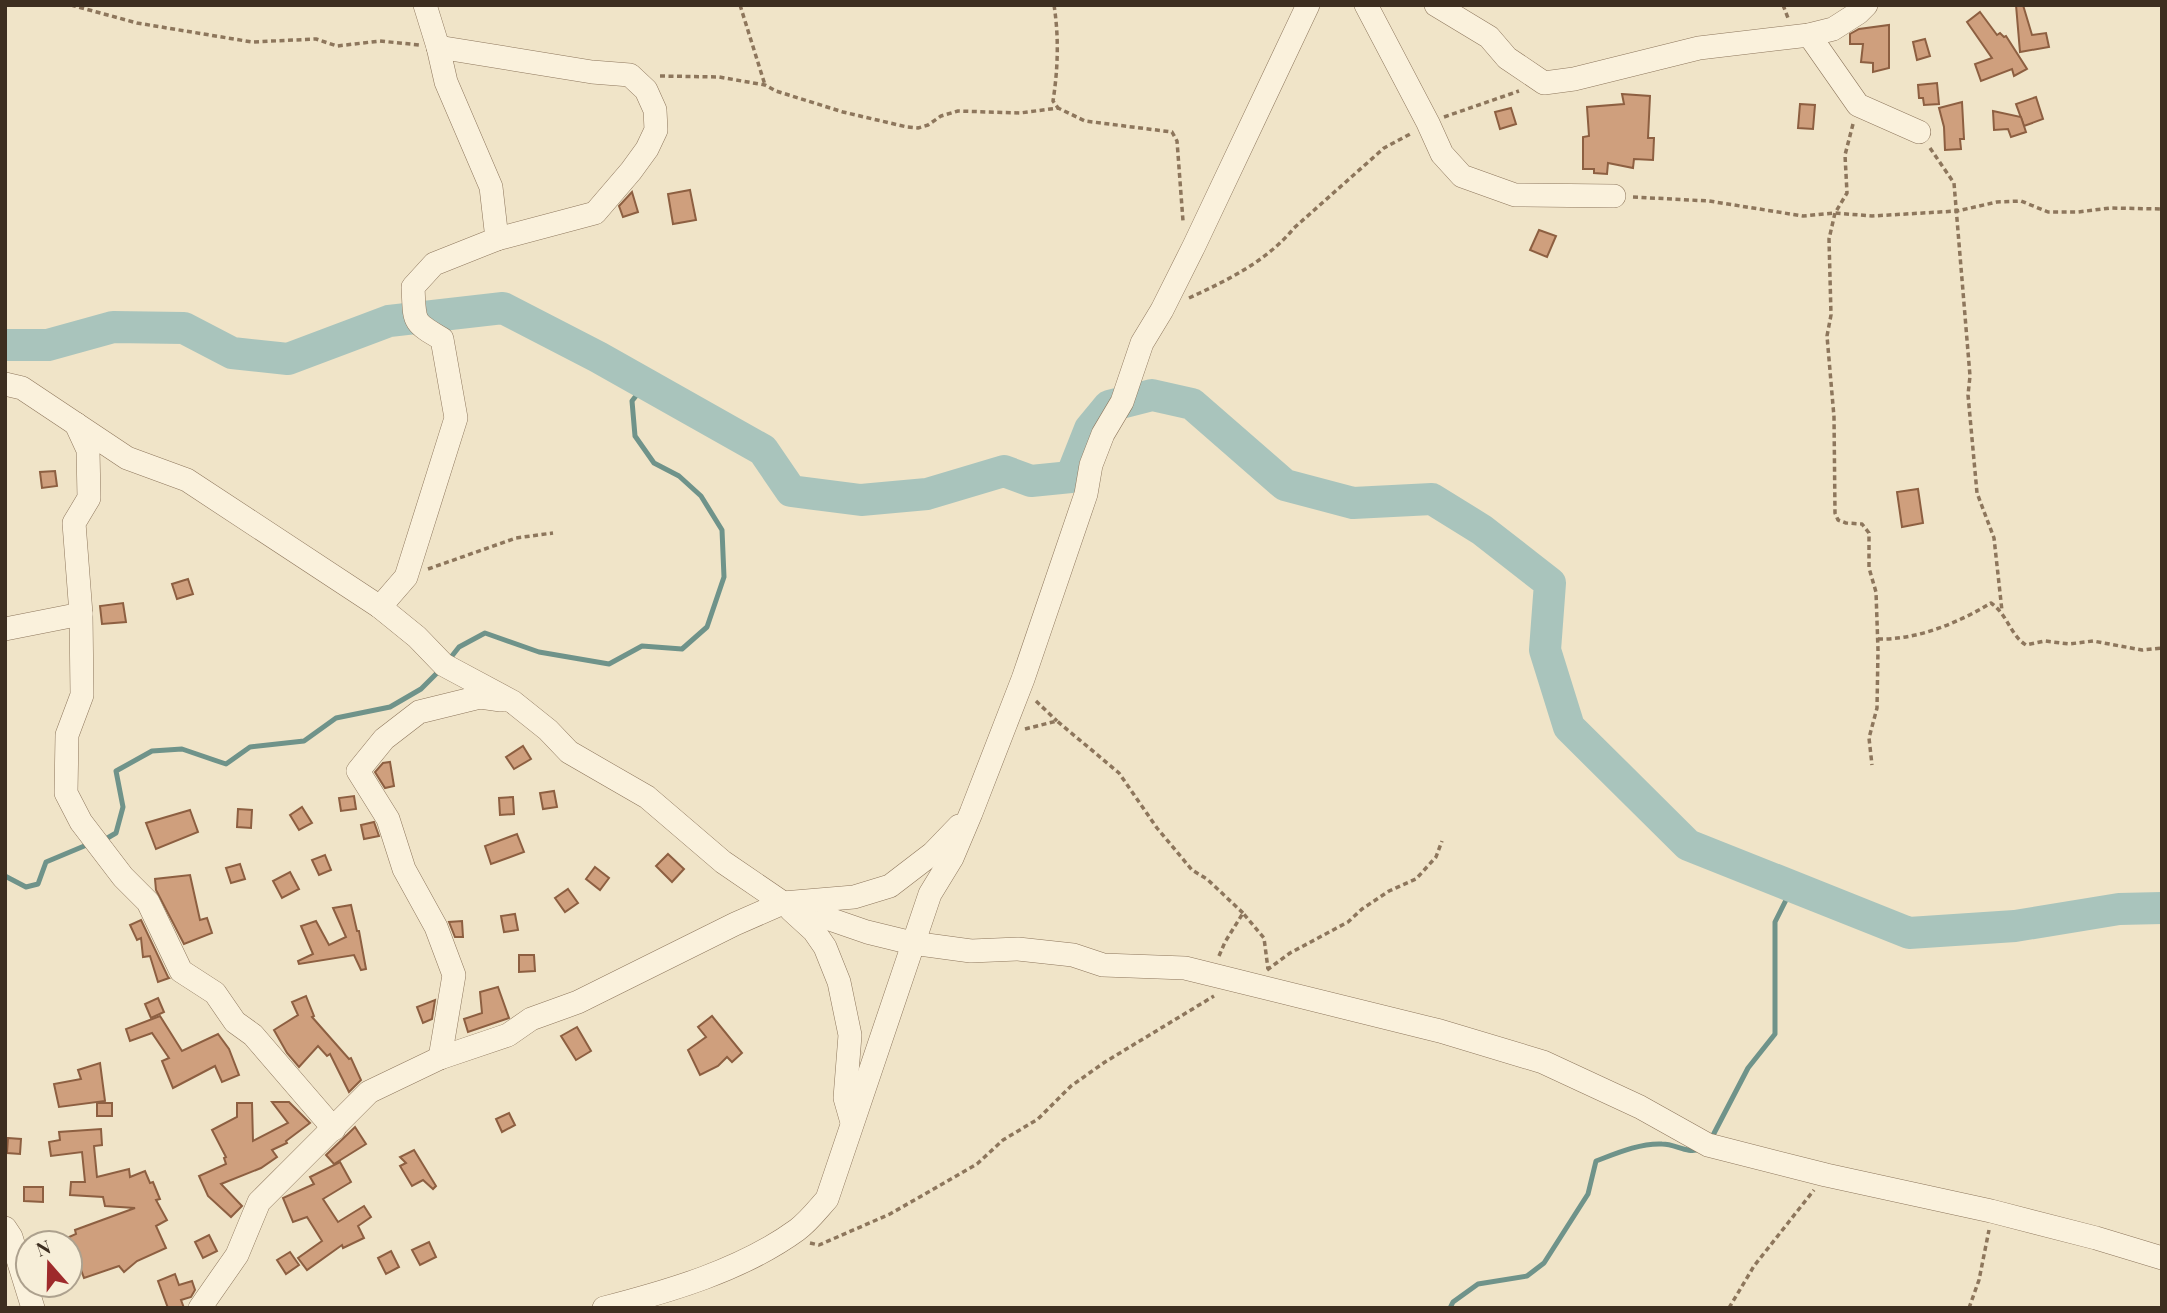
<svg xmlns="http://www.w3.org/2000/svg" width="2167" height="1313" viewBox="0 0 2167 1313" font-family="'Playfair Display',serif">
  <style>
    .lines { fill: none; stroke-linecap: round; stroke-linejoin: round }
    .stream { stroke: #6f938a; stroke-width: 5 }
    .river { stroke: #a9c4bc; stroke-width: 32 }
    .building { fill: #cf9f7d; stroke: #8d5f41; stroke-width: 2 }
    .minor-casing { stroke: #8d765c; stroke-width: 24 }
    .path { stroke: #8d765c; stroke-width: 3.5; stroke-dasharray: 5 3.5; stroke-linecap: butt }
    .minor { stroke: #faf1dc; stroke-width: 23 }
  </style>
  <rect width="100%" height="100%" fill="#f0e4c8"/>
  <g class="lines">
    <!-- stream -->
    <g class="stream">
      <path d="M 448,661 L 459,647 L 485,633 L 539,652 L 609,664 L 642,646 L 682,649 L 707,627 L 724,577 L 722,530 L 701,496 L 679,476 L 654,463 L 635,436 L 632,401 L 646,383"/>
      <path d="M 104,840 L 116,833 L 123,807 L 116,771 L 152,751 L 182,749 L 226,764 L 250,747 L 304,741 L 336,718 L 390,707 L 421,689 L 442,668"/>
      <path d="M 5,876 L 26,887 L 38,884 L 46,862 L 89,844"/>
      <path d="M 1710,1141 L 1748,1068 L 1775,1034 L 1775,922 L 1792,888"/>
      <path d="M 1450,1308 L 1453,1302 L 1478,1284 L 1527,1276 L 1544,1263 L 1588,1194 L 1596,1161 C 1617,1153 1640,1143 1662,1144 C 1676,1144 1687,1154 1700,1149"/>
    </g>
    <!-- river -->
    <path class="river" d="M 5,345 L 48,345 L 113,327 L 184,328 L 232,353 L 288,359 L 389,321 L 503,308 L 598,357 L 763,450 L 791,491 L 861,500 L 927,494 L 1004,471 L 1031,481 L 1071,477 L 1090,429 L 1109,406 L 1152,395 L 1192,404 L 1285,485 L 1353,503 L 1432,499 L 1482,530 L 1550,583 L 1545,650 L 1569,727 L 1688,845 L 1909,933 L 2015,926 L 2119,909 L 2162,908"/>
  </g>
  <!-- building -->
  <g class="building">
    <path d="M 2016,5 L 2023,5 L 2032,35 L 2046,33 L 2049,47 L 2020,52 Z"/>
    <path d="M 1980,12 L 1997,35 L 2000,33 L 2004,37 L 2006,36 L 2027,69 L 2014,76 L 2012,69 L 1981,81 L 1975,64 L 1992,58 L 1967,22 Z"/>
    <path d="M 1889,25 L 1889,68 L 1873,72 L 1873,63 L 1861,62 L 1863,44 L 1850,44 L 1850,34 L 1859,29 Z"/>
    <path d="M 1925,39 L 1930,56 L 1917,60 L 1913,42 Z"/>
    <path d="M 1937,83 L 1939,104 L 1924,105 L 1923,98 L 1919,98 L 1918,85 Z"/>
    <path d="M 1622,94 L 1650,96 L 1648,138 L 1654,138 L 1653,160 L 1634,159 L 1633,168 L 1608,163 L 1607,174 L 1594,173 L 1594,169 L 1583,169 L 1583,137 L 1589,136 L 1587,107 L 1624,104 Z"/>
    <path d="M 2036,97 L 2043,119 L 2024,126 L 2016,104 Z"/>
    <path d="M 1962,102 L 1964,139 L 1960,139 L 1961,149 L 1945,150 L 1944,127 L 1939,108 Z"/>
    <path d="M 1800,104 L 1815,105 L 1813,129 L 1798,128 Z"/>
    <path d="M 1511,108 L 1516,124 L 1500,129 L 1495,112 Z"/>
    <path d="M 1993,111 L 2021,117 L 2026,132 L 2011,137 L 2008,129 L 1994,130 Z"/>
    <path d="M 690,190 L 696,220 L 673,224 L 668,194 Z"/>
    <path d="M 632,192 L 638,212 L 623,217 L 619,206 Z"/>
    <path d="M 1539,230 L 1556,236 L 1547,257 L 1530,250 Z"/>
    <path d="M 55,471 L 57,486 L 42,488 L 40,472 Z"/>
    <path d="M 1918,489 L 1923,523 L 1902,527 L 1897,492 Z"/>
    <path d="M 188,579 L 193,594 L 177,599 L 172,584 Z"/>
    <path d="M 123,603 L 126,622 L 102,624 L 100,606 Z"/>
    <path d="M 523,746 L 531,759 L 514,769 L 506,757 Z"/>
    <path d="M 390,762 L 394,786 L 385,788 L 375,772 L 383,763 Z"/>
    <path d="M 554,791 L 557,807 L 543,809 L 540,793 Z"/>
    <path d="M 354,796 L 356,809 L 341,811 L 339,798 Z"/>
    <path d="M 513,797 L 514,814 L 500,815 L 499,798 Z"/>
    <path d="M 302,807 L 312,823 L 299,830 L 290,815 Z"/>
    <path d="M 238,809 L 252,810 L 251,828 L 237,827 Z"/>
    <path d="M 190,810 L 198,832 L 156,849 L 146,823 Z"/>
    <path d="M 374,822 L 379,836 L 364,839 L 361,825 Z"/>
    <path d="M 517,834 L 524,852 L 491,864 L 485,846 Z"/>
    <path d="M 668,854 L 684,869 L 672,882 L 656,866 Z"/>
    <path d="M 325,855 L 331,870 L 319,875 L 312,860 Z"/>
    <path d="M 240,864 L 245,879 L 231,883 L 226,868 Z"/>
    <path d="M 595,867 L 609,878 L 600,890 L 586,879 Z"/>
    <path d="M 290,872 L 299,889 L 282,898 L 273,881 Z"/>
    <path d="M 190,875 L 200,920 L 207,918 L 212,933 L 184,944 L 156,890 L 155,879 Z"/>
    <path d="M 568,889 L 578,903 L 565,912 L 555,898 Z"/>
    <path d="M 351,905 L 357,931 L 359,931 L 366,969 L 361,970 L 354,955 L 299,964 L 298,961 L 313,954 L 301,926 L 316,921 L 329,945 L 346,937 L 333,908 Z"/>
    <path d="M 515,914 L 518,930 L 504,932 L 501,916 Z"/>
    <path d="M 141,920 L 168,977 L 169,978 L 158,982 L 150,956 L 143,957 L 141,938 L 137,940 L 130,925 Z"/>
    <path d="M 462,921 L 463,937 L 455,937 L 449,922 Z"/>
    <path d="M 519,955 L 534,955 L 535,971 L 519,972 Z"/>
    <path d="M 498,987 L 509,1018 L 468,1032 L 464,1019 L 482,1013 L 480,992 Z"/>
    <path d="M 306,996 L 314,1016 L 312,1017 L 349,1059 L 351,1058 L 361,1080 L 349,1092 L 330,1054 L 327,1056 L 318,1046 L 299,1067 L 287,1053 L 274,1030 L 298,1015 L 292,1002 Z"/>
    <path d="M 158,998 L 164,1012 L 151,1018 L 145,1004 Z"/>
    <path d="M 435,1000 L 432,1019 L 423,1023 L 417,1007 Z"/>
    <path d="M 160,1016 L 182,1051 L 218,1034 L 229,1049 L 239,1075 L 222,1082 L 215,1066 L 173,1088 L 162,1061 L 169,1058 L 152,1033 L 130,1041 L 126,1029 Z"/>
    <path d="M 712,1016 L 742,1053 L 732,1062 L 727,1057 L 718,1066 L 700,1075 L 688,1050 L 706,1037 L 698,1027 Z"/>
    <path d="M 577,1027 L 591,1051 L 576,1060 L 561,1036 Z"/>
    <path d="M 100,1063 L 105,1101 L 59,1107 L 54,1084 L 81,1079 L 78,1070 Z"/>
    <path d="M 272,1102 L 289,1102 L 310,1123 L 286,1141 L 287,1143 L 272,1150 L 277,1157 L 261,1168 L 221,1184 L 242,1206 L 231,1217 L 208,1196 L 199,1176 L 226,1164 L 224,1158 L 226,1157 L 212,1130 L 237,1117 L 237,1103 L 252,1103 L 253,1141 L 288,1123 Z"/>
    <rect x="97" y="1103" width="15" height="13"/>
    <path d="M 509,1113 L 515,1125 L 502,1132 L 496,1119 Z"/>
    <path d="M 355,1127 L 366,1144 L 334,1164 L 326,1155 Z"/>
    <path d="M 101,1129 L 102,1145 L 94,1146 L 97,1177 L 129,1169 L 130,1177 L 145,1171 L 150,1183 L 153,1182 L 160,1199 L 156,1200 L 167,1220 L 156,1226 L 166,1248 L 137,1261 L 124,1272 L 119,1266 L 84,1278 L 69,1237 L 76,1234 L 75,1230 L 135,1208 L 105,1206 L 103,1197 L 70,1195 L 71,1182 L 85,1182 L 82,1152 L 51,1156 L 49,1142 L 60,1140 L 59,1132 Z"/>
    <path d="M 8,1138 L 21,1139 L 20,1154 L 7,1153 Z"/>
    <path d="M 414,1150 L 436,1186 L 433,1189 L 423,1180 L 412,1186 L 400,1166 L 406,1163 L 400,1157 Z"/>
    <path d="M 340,1162 L 351,1182 L 323,1199 L 338,1222 L 364,1206 L 371,1217 L 358,1226 L 364,1238 L 343,1248 L 342,1245 L 307,1270 L 298,1258 L 322,1241 L 307,1217 L 293,1222 L 283,1198 L 314,1184 L 310,1177 Z"/>
    <path d="M 24,1187 L 43,1187 L 43,1202 L 24,1201 Z"/>
    <path d="M 209,1235 L 217,1251 L 203,1258 L 195,1242 Z"/>
    <path d="M 429,1242 L 436,1257 L 420,1265 L 412,1250 Z"/>
    <path d="M 391,1251 L 399,1267 L 386,1274 L 378,1258 Z"/>
    <path d="M 290,1252 L 299,1265 L 286,1274 L 277,1260 Z"/>
    <path d="M 175,1274 L 179,1285 L 192,1281 L 195,1290 L 191,1297 L 181,1300 L 184,1308 L 168,1308 L 158,1281 Z"/>
  </g>
  <g class="lines">
    <defs>
      <g id="minor">
        <path d="M 1366,5 L 1428,123 L 1442,154 L 1462,176 L 1515,195 L 1614,196"/>
        <path d="M 1436,5 L 1489,37 L 1507,58 L 1544,83 L 1574,79 L 1699,48 L 1809,35 L 1833,29 L 1858,13 L 1866,5"/>
        <path d="M 1809,35 L 1858,105 L 1919,132"/>
        <path d="M 438,47 L 592,72 L 630,75 L 646,90 L 655,110 L 656,130 L 647,149 L 631,171 L 595,213 L 497,239"/>
        <path d="M 5,384 L 22,388 L 127,458 L 187,480 L 380,607 L 417,637 L 444,665 L 513,702 L 548,730 L 569,752 L 647,797 L 723,862 L 783,903 L 867,932 L 912,943 L 971,951 L 1018,949 L 1073,955 L 1103,965 L 1185,968 L 1440,1031 L 1543,1062 L 1640,1107 L 1708,1145 L 1826,1175 L 1991,1211 L 2096,1238 L 2162,1258"/>
        <path d="M 380,607 L 406,577 L 456,418 L 442,339 C 411,321 415,322 413,287 L 434,264 L 497,239 L 491,187 L 446,82 L 438,47 L 425,5"/>
        <path d="M 81,614 L 82,695 L 67,735 L 66,793 L 81,822 L 123,877 L 148,902 L 181,971 L 215,993 L 235,1022 L 253,1035 L 334,1129"/>
        <path d="M 5,629 L 81,614 L 74,523 L 89,498 L 88,450 L 76,424"/>
        <path d="M 791,910 L 814,931 L 825,947 L 839,982 L 850,1035 L 845,1098 L 851,1119"/>
        <path d="M 440,1058 L 454,975 L 436,927 L 404,869 L 388,819 L 358,771 L 384,739 L 419,712 L 480,697 L 501,700"/>
        <path d="M 5,1228 L 11,1237 L 33,1308"/>
        <path d="M 200,1308 L 237,1255 L 259,1202 L 369,1092 L 440,1058 L 508,1035 L 531,1019 L 578,1002 L 735,924 L 783,903 L 854,897 L 890,886 L 933,853 L 959,826"/>
        <path d="M 604,1308 C 670,1291 742,1270 797,1230 C 809,1221 818,1209 827,1199 L 930,894 L 952,858 L 971,813 L 1023,679 L 1086,494 L 1091,465 L 1103,434 L 1122,402 L 1142,343 L 1162,310 L 1194,246 L 1308,5"/>
      </g>
    </defs>
    <!-- minor casing -->
    <use href="#minor" class="minor-casing"/>
    <!-- path -->
    <g class="path">
      <path d="M 71,5 L 137,23 L 252,42 L 316,39 L 337,46 L 380,41 L 419,45"/>
      <path d="M 740,5 L 765,85"/>
      <path d="M 1054,5 C 1059,37 1058,69 1053,101 L 1058,108"/>
      <path d="M 1783,5 L 1788,18"/>
      <path d="M 660,76 L 719,77 L 765,85 L 776,91 L 843,112 L 907,127 L 918,128 L 928,125 L 941,116 L 958,111 L 1020,113 L 1058,108 L 1085,121 L 1172,132 L 1177,141 L 1183,221"/>
      <path d="M 1444,117 L 1519,91"/>
      <path d="M 1853,124 L 1845,155 L 1847,193 L 1835,213 L 1829,239 L 1831,315 L 1827,336 L 1834,417 L 1835,513 L 1838,520 L 1846,523 L 1862,524 L 1869,533 L 1869,568 L 1876,592 L 1878,650 L 1877,708 L 1869,738 L 1872,765"/>
      <path d="M 1930,148 L 1954,183 L 1970,376 L 1968,395 L 1977,493 L 1994,538 L 2002,611"/>
      <path d="M 1633,197 L 1709,201 L 1803,216 L 1835,213 L 1872,216 L 1957,211 L 1997,202 L 2021,201 L 2048,212 L 2078,212 L 2110,208 L 2162,209"/>
      <path d="M 1189,298 C 1228,280 1267,261 1294,228 L 1384,148 L 1412,133"/>
      <path d="M 428,569 L 516,538 L 553,533"/>
      <path d="M 1878,639 C 1917,640 1958,623 1991,603 C 2008,615 2010,635 2026,645 L 2045,641 L 2069,644 L 2093,641 L 2142,650 L 2162,648"/>
      <path d="M 1036,701 L 1057,721"/>
      <path d="M 1025,729 L 1057,721 L 1119,773 L 1157,828 L 1192,870 L 1207,879 L 1243,913"/>
      <path d="M 1219,956 L 1225,942 L 1243,913 L 1264,938 L 1268,969"/>
      <path d="M 1267,970 L 1290,953 L 1348,922 L 1362,909 L 1389,891 L 1416,879 L 1436,857 L 1442,841"/>
      <path d="M 810,1243 L 819,1245 L 890,1214 L 977,1164 L 1003,1140 L 1038,1119 L 1071,1086 L 1105,1062 L 1214,996"/>
      <path d="M 1729,1308 L 1754,1266 L 1814,1190"/>
      <path d="M 1969,1308 L 1979,1280 L 1989,1230"/>
    </g>
    <!-- minor -->
    <use href="#minor" class="minor"/>
  </g>
  <!-- border -->
  <rect width="2167" height="1313" fill="none" stroke="#3d2e20" stroke-width="14"/>
  <!-- north arrow -->
  <g transform="translate(49 1264) rotate(340)"><circle r="33" fill="#f7eed8" stroke="#ada18e" stroke-width="2"/>
  <path d="M0-5L12 26L0 18L-12 26Z" fill="#9e2a2b"/>
  <text y="-10" font-size="19" font-weight="bold" text-anchor="middle" fill="#3d2e20">N</text>
  </g>
</svg>
